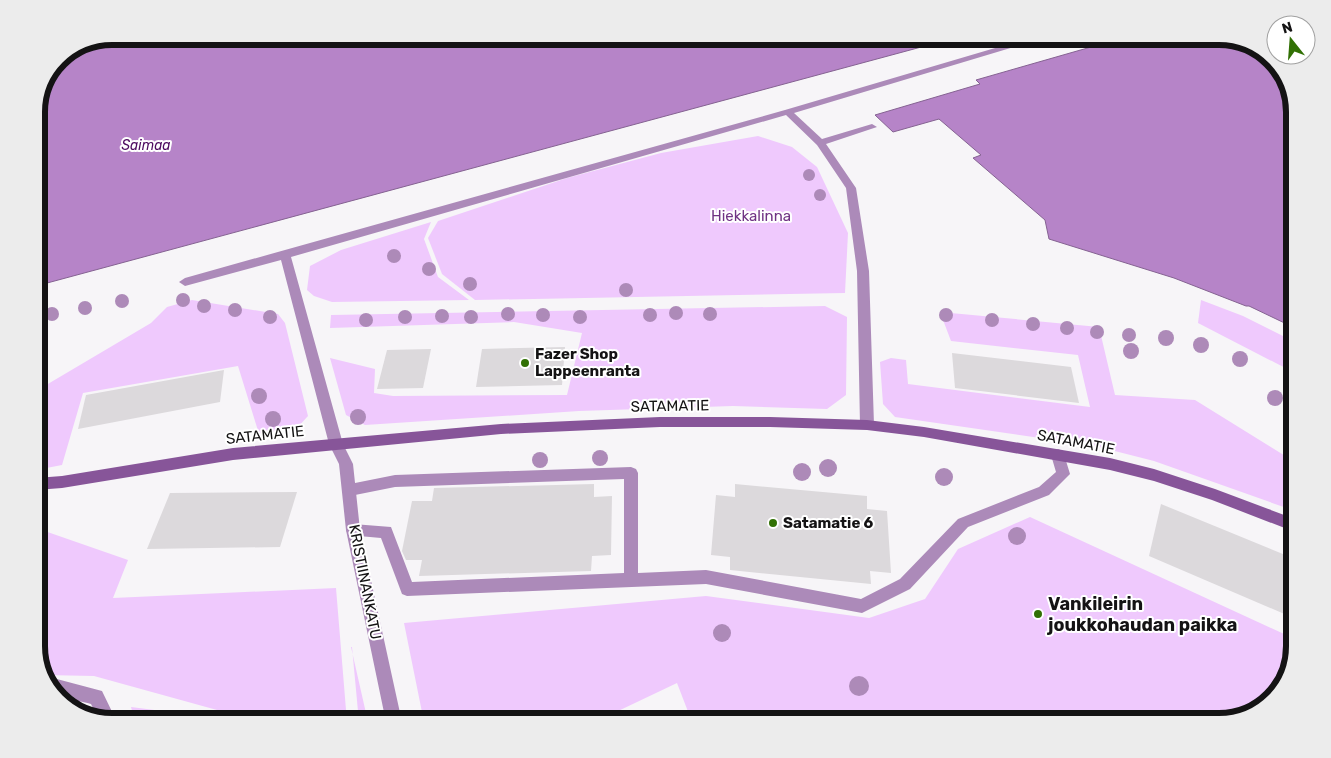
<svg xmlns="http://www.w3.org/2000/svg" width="1331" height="758" viewBox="0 0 1331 758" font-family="Rubik,sans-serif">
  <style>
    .green { fill: #efc9fd }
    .water { fill: #b684c8; stroke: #856292 }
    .building { fill: #dcd9dc }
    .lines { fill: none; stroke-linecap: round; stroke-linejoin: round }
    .lane { fill: #ac8ab9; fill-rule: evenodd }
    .street { fill: #ac8ab9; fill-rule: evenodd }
    .secondary { fill: #875599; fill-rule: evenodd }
    .tree { fill: #ad8ab8 }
    .poi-dot { fill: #317004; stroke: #fff; stroke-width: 2 }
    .labels { text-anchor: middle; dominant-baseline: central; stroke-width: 4; stroke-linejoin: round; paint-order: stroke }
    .far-water-label { font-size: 14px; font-style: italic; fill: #4d0b60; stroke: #fff }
    .park-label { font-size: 15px; fill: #703384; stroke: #fff }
    .poi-label { font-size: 15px; font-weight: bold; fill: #141314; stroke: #fff; text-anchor: start }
    .street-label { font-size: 15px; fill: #141314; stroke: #fff }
    .near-poi-label { font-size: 18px; font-weight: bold; fill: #141314; stroke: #fff; text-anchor: start }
    .rim { fill: none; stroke: #141314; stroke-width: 6 }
  </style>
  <rect width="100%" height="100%" fill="#f7f5f8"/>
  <!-- green -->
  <g class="green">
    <path d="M 758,136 L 792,147 L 817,167 L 848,233 L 845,293 L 475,300 L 442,274 L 428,238 L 438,221 L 567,178 L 661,153 Z"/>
    <path d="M 431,222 L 424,239 L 438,277 L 469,300 L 332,302 L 314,296 L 307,290 L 310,266 L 341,250 Z"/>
    <path d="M 192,300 L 278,314 L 285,323 L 308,416 L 296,429 L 259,434 L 238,366 L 83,393 L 62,465 L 36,470 L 36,391 L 151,323 L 167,307 Z"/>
    <path d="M 1201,300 L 1243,316 L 1295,342 L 1295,373 L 1198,323 Z"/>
    <path d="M 825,306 L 847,317 L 846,395 L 827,409 L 733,406 L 579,411 L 365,425 L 346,415 L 330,358 L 375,369 L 374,393 L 393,396 L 567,395 L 582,333 L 514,322 L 330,328 L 331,315 Z"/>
    <path d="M 940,312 L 1099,327 L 1115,395 L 1195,400 L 1295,462 L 1295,511 L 1154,461 L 1095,446 L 895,417 L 883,404 L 880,362 L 891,358 L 906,360 L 908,384 L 1090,407 L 1078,355 L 951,341 Z"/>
    <path d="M 1030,517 L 1295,639 L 1285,684 L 1257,711 L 1219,722 L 692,722 L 677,683 L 595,722 L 424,722 L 404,623 L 706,596 L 869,618 L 925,599 L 958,549 Z"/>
    <path d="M 36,528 L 128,560 L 113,598 L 336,588 L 347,722 L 297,722 L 217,710 L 94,676 L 44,675 L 36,651 Z"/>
    <path d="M 352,647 L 351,647 L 368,722 L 359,722 Z"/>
    <path d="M 131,707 L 170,712 L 180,722 L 135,722 Z"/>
  </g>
  <!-- water -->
  <g class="water">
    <path d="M 112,36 L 962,36 L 36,286 L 36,107 L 59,58 Z"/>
    <path d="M 1109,36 L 1219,36 L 1257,46 L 1282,70 L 1295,107 L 1295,328 L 1249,306 L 1246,306 L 1174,278 L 1049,239 L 1045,220 L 973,158 L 981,155 L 939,119 L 893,132 L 875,115 L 980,84 L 976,80 L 1098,45 L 1108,39 Z"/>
  </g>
  <!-- building -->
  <g class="building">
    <path d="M 565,347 L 562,385 L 476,387 L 482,349 Z"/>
    <path d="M 431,349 L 423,388 L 377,389 L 387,350 Z"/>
    <path d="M 952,353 L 1071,367 L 1079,403 L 955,388 Z"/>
    <path d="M 224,370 L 220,402 L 78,429 L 86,395 Z"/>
    <path d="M 594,484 L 594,497 L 612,496 L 611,555 L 592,556 L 591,571 L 419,576 L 422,560 L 406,560 L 402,551 L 412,501 L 432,501 L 434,488 Z"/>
    <path d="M 735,484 L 867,496 L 867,509 L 887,511 L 891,573 L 870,571 L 871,584 L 730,570 L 730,557 L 711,555 L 716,495 L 735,497 Z"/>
    <path d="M 297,492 L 280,547 L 147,549 L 170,493 Z"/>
    <path d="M 1161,504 L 1295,559 L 1289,616 L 1149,556 Z"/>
  </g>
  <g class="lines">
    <!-- lane -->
    <g class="lane">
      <path d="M 1036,36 L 1050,36 L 794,113 L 822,139 L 872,124 L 877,127 L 826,144 L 856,188 L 869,271 L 874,425 L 872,429 L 862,429 L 860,425 L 857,271 L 846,188 L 817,145 L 786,115 L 291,257 L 343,444 L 341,448 L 336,449 L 331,448 L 329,444 L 281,260 L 185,286 L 179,282 L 185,278 L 785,110 Z"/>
      <path d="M 1058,449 L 1063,451 L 1070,474 L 1049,495 L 968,527 L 910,589 L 862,613 L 706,584 L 407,596 L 402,594 L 381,538 L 348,535 L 346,530 L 348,525 L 353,524 L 391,527 L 412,582 L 624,573 L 624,479 L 395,487 L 350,496 L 345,494 L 343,490 L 345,486 L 350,484 L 395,475 L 631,467 L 636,469 L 638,473 L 638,573 L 706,570 L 861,599 L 900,579 L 958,519 L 1039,487 L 1056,472 L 1051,455 L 1053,451 Z"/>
      <path d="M 53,678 L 102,691 L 117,722 L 98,718 L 91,704 C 73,699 53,699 46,680 Z"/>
    </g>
    <!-- street -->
    <path class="street" d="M 336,439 L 341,440 L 353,464 L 360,530 L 402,722 L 386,722 L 346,530 L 339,464 L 329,444 L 331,440 Z"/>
    <!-- secondary -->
    <path class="secondary" d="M 660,417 L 770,417 L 867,420 L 924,427 L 1110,458 L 1154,469 L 1215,489 L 1295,519 L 1295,532 L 1212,500 L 1154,481 L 1110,470 L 924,437 L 867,430 L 770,427 L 660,427 L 501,434 L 233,460 L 62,488 L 36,490 L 36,478 L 62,476 L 233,448 L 501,424 Z"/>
  </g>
  <!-- trees -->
  <g class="tree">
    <circle cx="809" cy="175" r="6"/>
    <circle cx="820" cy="195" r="6"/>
    <circle cx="394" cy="256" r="7"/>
    <circle cx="429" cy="269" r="7"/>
    <circle cx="470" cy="284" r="7"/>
    <circle cx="626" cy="290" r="7"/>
    <circle cx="183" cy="300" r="7"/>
    <circle cx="122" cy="301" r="7"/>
    <circle cx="204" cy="306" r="7"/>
    <circle cx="85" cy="308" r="7"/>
    <circle cx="235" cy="310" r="7"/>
    <circle cx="676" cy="313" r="7"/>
    <circle cx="52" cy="314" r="7"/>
    <circle cx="508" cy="314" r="7"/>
    <circle cx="710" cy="314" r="7"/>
    <circle cx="543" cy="315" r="7"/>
    <circle cx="650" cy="315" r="7"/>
    <circle cx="946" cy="315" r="7"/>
    <circle cx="442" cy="316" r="7"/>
    <circle cx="270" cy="317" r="7"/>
    <circle cx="405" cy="317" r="7"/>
    <circle cx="471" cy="317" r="7"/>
    <circle cx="580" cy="317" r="7"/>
    <circle cx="366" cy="320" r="7"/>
    <circle cx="992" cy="320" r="7"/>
    <circle cx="1033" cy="324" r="7"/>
    <circle cx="1067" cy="328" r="7"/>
    <circle cx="1097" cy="332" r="7"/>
    <circle cx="1129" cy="335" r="7"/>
    <circle cx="1166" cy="338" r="8"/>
    <circle cx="1201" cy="345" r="8"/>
    <circle cx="1131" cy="351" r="8"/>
    <circle cx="1240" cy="359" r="8"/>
    <circle cx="259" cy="396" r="8"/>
    <circle cx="1275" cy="398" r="8"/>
    <circle cx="358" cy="417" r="8"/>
    <circle cx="273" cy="419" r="8"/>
    <circle cx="600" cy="458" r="8"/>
    <circle cx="540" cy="460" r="8"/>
    <circle cx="828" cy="468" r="9"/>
    <circle cx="802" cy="472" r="9"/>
    <circle cx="944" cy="477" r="9"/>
    <circle cx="1017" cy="536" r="9"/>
    <circle cx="722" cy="633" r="9"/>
    <circle cx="859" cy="686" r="10"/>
  </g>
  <!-- markers -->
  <g class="poi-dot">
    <circle cx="525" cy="363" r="5"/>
    <circle cx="773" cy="523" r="5"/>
    <circle cx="1038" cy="614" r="5"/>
  </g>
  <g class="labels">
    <!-- far-water labels -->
    <g class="far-water-label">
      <text x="146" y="145">Saimaa</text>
    </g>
    <!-- park labels -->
    <g class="park-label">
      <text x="751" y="216">Hiekkalinna</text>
    </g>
    <!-- poi labels -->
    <g class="poi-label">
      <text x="535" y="354">Fazer Shop<tspan x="535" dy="17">Lappeenranta</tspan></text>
      <text x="783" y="523">Satamatie 6</text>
    </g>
    <!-- street labels -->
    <g class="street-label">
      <text transform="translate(670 406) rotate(-1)">SATAMATIE</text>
      <text transform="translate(265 435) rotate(-6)">SATAMATIE</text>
      <text transform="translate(1076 442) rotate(11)">SATAMATIE</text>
      <text transform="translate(365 582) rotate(79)">KRISTIINANKATU</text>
    </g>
    <!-- near-poi labels -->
    <g class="near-poi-label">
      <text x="1048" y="604">Vankileirin<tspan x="1048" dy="21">joukkohaudan paikka</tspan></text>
    </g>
  </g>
  <!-- crop -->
  <path d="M0 0H1331V758H0ZM112 45H1219A67 67 0 0 1 1286 112V646A67 67 0 0 1 1219 713H112A67 67 0 0 1 45 646V112A67 67 0 0 1 112 45Z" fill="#ececec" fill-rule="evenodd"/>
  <path class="rim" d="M112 45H1219A67 67 0 0 1 1286 112V646A67 67 0 0 1 1219 713H112A67 67 0 0 1 45 646V112A67 67 0 0 1 112 45Z"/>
  <!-- north arrow -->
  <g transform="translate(1291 40) rotate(343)"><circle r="24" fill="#ffffff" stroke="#a1a1a1"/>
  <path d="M0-4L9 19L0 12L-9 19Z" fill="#317004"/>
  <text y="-8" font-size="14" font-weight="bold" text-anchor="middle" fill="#141314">N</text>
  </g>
</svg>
